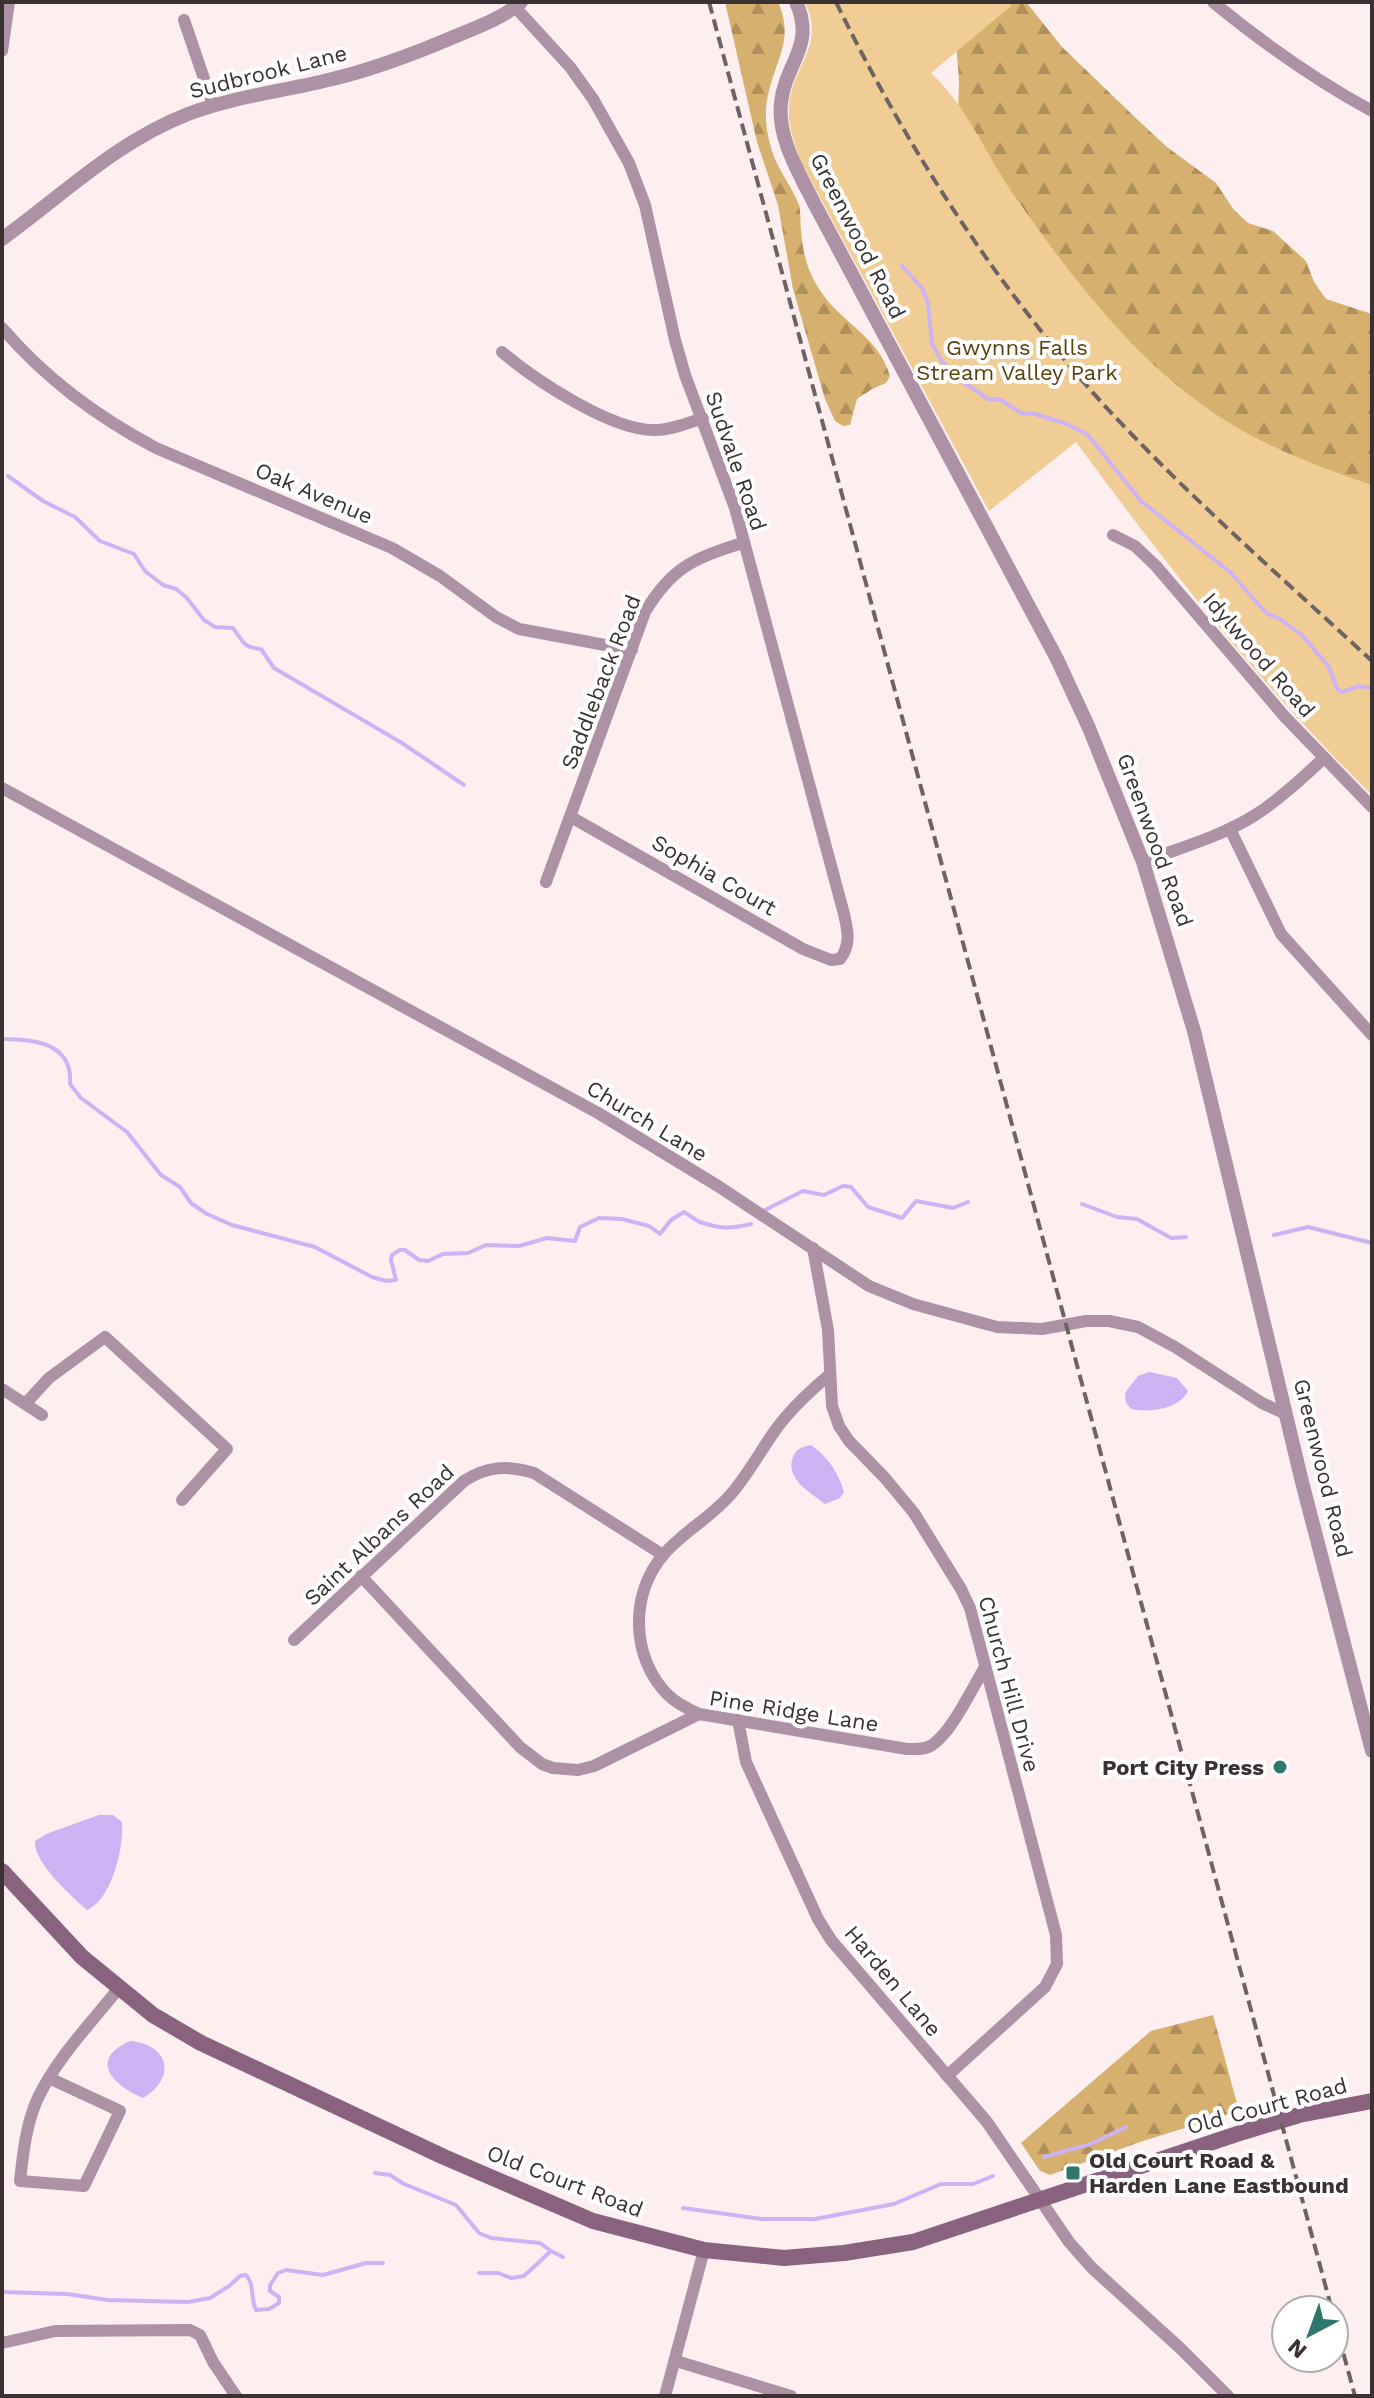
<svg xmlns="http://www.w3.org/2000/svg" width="1374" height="2398" viewBox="0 0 1374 2398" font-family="'Work Sans',sans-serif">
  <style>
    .forest { fill: url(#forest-firs) }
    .park { fill: #efcd94 }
    .water { fill: #cdb3f4 }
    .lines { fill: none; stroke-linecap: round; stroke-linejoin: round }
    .stream { stroke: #cdb3f4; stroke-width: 4 }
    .minor { stroke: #ad91a4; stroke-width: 12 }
    .tertiary { stroke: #ad91a4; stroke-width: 14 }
    .secondary { stroke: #89627f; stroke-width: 16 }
    .rail { stroke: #6d6364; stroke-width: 4; stroke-dasharray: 12 6; stroke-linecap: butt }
    .poi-dot { fill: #2f766d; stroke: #fff; stroke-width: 3 }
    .labels { text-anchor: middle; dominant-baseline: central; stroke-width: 8; stroke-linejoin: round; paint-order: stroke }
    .street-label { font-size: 22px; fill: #3a3132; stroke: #fff }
    .park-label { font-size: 22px; fill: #593f09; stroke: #fff }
    .poi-label { font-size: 22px; font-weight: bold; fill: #3a3132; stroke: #fff; text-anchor: end }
  </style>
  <defs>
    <pattern id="forest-firs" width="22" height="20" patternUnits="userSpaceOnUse" patternTransform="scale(2)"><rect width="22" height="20" fill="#d6b06e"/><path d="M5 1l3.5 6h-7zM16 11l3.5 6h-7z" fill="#af905b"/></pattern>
  </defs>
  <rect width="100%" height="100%" fill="#fdeef0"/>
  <!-- forest -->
  <g class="forest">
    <path d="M 725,2 L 778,2 C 795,41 775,59 768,96 C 764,111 766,129 770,144 C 775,167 791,184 799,205 C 801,212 800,222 801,230 C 803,254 807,271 821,292 C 842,323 879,337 890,376 L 886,383 L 872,389 L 857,399 L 850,425 L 843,426 L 835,421 L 825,399 L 793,289 L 778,205 L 757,142 Z"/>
    <path d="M 932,2 L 1026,2 L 1062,47 L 1140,122 L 1167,147 L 1216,183 L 1234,210 L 1248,223 L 1273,231 L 1306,261 L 1314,282 L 1326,299 L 1372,314 L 1372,605 L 1130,391 L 958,116 L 959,80 L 956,43 Z"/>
    <path d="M 1213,2015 L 1239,2111 L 1140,2142 L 1050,2175 L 1040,2171 L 1021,2143 L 1151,2031 Z"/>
  </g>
  <!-- park -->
  <path class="park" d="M 805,2 L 1008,2 L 1011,6 L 931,73 C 969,108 986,156 1016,198 C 1078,286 1147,377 1243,431 C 1284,454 1328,470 1372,485 L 1372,795 C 1262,687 1167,566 1076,442 L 989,511 L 801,162 C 795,144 787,125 789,106 C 792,66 826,47 805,2 Z"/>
  <!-- water -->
  <g class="water">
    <path d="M 1149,1372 L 1177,1378 L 1188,1391 C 1179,1409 1150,1413 1131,1409 L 1126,1403 L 1125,1393 L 1138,1376 Z"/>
    <path d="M 811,1445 C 827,1456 839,1473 844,1492 L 840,1498 L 825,1504 C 811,1493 787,1480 792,1460 C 795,1449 801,1447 811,1445 Z"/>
    <path d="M 99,1815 L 113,1815 L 122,1822 C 124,1847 112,1899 87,1910 C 71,1896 33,1862 35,1841 L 46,1834 Z"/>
    <path d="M 130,2041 C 169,2044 177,2078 143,2098 C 114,2086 87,2060 130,2041 Z"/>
  </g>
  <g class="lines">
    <!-- stream -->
    <g class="stream">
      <path d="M 902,266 L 922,288 L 928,303 L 932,344 L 941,360 L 956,377 L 988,399 L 1001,400 L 1021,413 L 1035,414 L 1067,424 L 1088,435 L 1141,501 L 1231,573 L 1266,613 L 1280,619 L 1303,636 L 1329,667 L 1337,689 L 1342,692 L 1359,686 L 1372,688"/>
      <path d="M 8,476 L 43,501 L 75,517 L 100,541 L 134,554 L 145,571 L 163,585 L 176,589 L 186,597 L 204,620 L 215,627 L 233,628 C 243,641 243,648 261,649 L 274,668 L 402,743 L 464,785"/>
      <path d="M 2,1039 C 34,1039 73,1043 70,1084 L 81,1098 L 127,1132 L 161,1175 L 180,1187 L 191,1203 L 207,1214 L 232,1225 L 315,1247 L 372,1277 L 386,1281 L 396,1280 L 391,1260 L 392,1255 L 400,1250 L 405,1250 L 419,1260 L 428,1261 L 443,1254 L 468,1253 L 486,1245 L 519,1246 L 547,1238 L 575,1241 L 580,1227 L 599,1218 L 622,1219 L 649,1226 L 660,1234 L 671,1220 L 684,1212 C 690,1215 694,1220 700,1222 C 721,1229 730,1229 751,1224"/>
      <path d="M 1082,1204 L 1117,1217 L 1137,1219 L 1171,1238 L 1186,1237"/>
      <path d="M 765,1210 L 803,1191 L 824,1195 L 843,1186 L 851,1187 L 868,1207 L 902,1218 L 916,1201 L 953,1208 L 968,1202"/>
      <path d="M 1274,1235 L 1308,1227 L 1372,1243"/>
      <path d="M 1044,2157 L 1091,2144 L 1126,2127"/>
      <path d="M 375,2173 L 390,2175 L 404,2184 L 456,2205 L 479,2233 L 491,2238 L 540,2243 L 551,2251"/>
      <path d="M 683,2208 L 762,2219 L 815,2219 L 894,2204 L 941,2184 L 973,2184 L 993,2176"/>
      <path d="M 479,2273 L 498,2273 L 511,2278 L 524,2276 L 551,2251 L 563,2257"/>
      <path d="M 2,2292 L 67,2294 L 108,2300 L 188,2302 L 210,2298 L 229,2286 L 240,2276 L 246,2275 C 255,2285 250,2298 256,2310 L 269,2309 L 279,2303 L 279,2297 L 270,2291 L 270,2285 L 278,2273 L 286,2270 L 323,2275 L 366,2263 L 383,2263"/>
    </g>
    <!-- minor -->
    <g class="minor">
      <path d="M 1213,2 C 1263,43 1315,80 1372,111"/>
      <path d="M 515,7 L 570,67 L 593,99 L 629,163 L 645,205 L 675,340 L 685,375 L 735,508 L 844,914 C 848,931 851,945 840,959 L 831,960 L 803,949 L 571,817"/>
      <path d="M 184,20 L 213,105"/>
      <path d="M 2,51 L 9,2"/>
      <path d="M 2,328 C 46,379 96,416 156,448 L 392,548 L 440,576 L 496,617 L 519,629 L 632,650"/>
      <path d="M 502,352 C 535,380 612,431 655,430 C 671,430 688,423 703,418"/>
      <path d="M 1113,535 L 1135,546 L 1156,566 L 1285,717 L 1372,807"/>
      <path d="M 2,788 L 598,1113 L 718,1186 L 869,1286 L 913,1304 L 997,1327 L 1042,1329 L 1086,1321 L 1109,1321 L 1138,1327 L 1175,1347 L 1262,1403 L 1286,1414"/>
      <path d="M 1230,829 L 1281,934 L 1372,1035"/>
      <path d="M 1143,862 C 1179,848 1219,837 1252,817 C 1278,801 1301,779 1324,758"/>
      <path d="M 546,882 L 645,612 C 671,568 695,557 743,543"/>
      <path d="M 813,1248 L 828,1330 L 832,1406 L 839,1426 L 849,1441 L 885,1478 L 914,1513 L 961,1589 L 970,1608 L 1056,1935 L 1057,1964 L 1045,1987 L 947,2076"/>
      <path d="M 2,1389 L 42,1415"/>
      <path d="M 26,1403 L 49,1378 L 105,1337 L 227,1449 L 182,1500"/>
      <path d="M 361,1576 L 520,1747 L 542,1764 L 553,1768 L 578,1770 L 594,1766 L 699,1714 L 907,1749 C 915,1749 925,1750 932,1745 C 952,1732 971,1690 984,1669"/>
      <path d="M 294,1640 L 464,1481 C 487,1466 508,1465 534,1473 L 663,1555"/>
      <path d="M 699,1714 C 688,1709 676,1703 668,1695 C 631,1658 629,1594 664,1554 C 684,1531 712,1517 732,1493 C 748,1474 760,1452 774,1432 C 789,1410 809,1392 829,1375"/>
      <path d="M 738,1720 L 746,1762 L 818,1919 L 831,1940 L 987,2122 L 1069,2242 L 1092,2268 L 1180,2348 L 1228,2396"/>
      <path d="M 49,2078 L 120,2111 L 84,2186 L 20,2181 C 23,2154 26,2125 37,2100 C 56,2059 90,2024 119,1988"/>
      <path d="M 2,2343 L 55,2331 L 190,2330 L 200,2335 L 213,2362 L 236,2396"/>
      <path d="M 676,2361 L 791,2396"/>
      <path d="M 665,2396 L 704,2250"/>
    </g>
    <!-- tertiary -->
    <g class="tertiary">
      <path d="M 796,2 C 816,46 785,63 781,103 C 777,137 799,173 814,203 L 1057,659 L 1089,728 L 1143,862 L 1194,1031 L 1302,1482 L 1372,1751"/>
      <path d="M 2,239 C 63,195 116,142 188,114 C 233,97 278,92 324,81 C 369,71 414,54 456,36 C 478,27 503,18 521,2"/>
    </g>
    <!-- secondary -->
    <path class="secondary" d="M 2,1871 L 82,1957 L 153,2015 L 201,2043 L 444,2157 L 593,2221 L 704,2250 L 784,2258 L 844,2253 L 913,2242 L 1243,2132 L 1299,2115 L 1372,2101"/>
    <!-- rail -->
    <g class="rail">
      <path d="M 709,2 L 1332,2310"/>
      <path d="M 836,2 C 907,148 995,285 1104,405 C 1188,496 1281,577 1372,661"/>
      <path d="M 1334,2319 L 1355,2396"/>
    </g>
  </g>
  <!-- markers -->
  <g class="poi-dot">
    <circle cx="1280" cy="1767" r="8"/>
    <rect x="1065" y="2165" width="16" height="16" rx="4"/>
  </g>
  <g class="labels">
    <!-- street labels -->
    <g class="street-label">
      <text transform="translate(268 72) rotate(-14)">Sudbrook Lane</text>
      <text transform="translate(858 236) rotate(63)">Greenwood Road</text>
      <text transform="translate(736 461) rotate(71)">Sudvale Road</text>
      <text transform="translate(314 493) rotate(23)">Oak Avenue</text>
      <text transform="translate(1259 655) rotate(49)">Idylwood Road</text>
      <text transform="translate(601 682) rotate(-69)">Saddleback Road</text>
      <text transform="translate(1155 840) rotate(70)">Greenwood Road</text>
      <text transform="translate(714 875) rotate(30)">Sophia Court</text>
      <text transform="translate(647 1121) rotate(31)">Church Lane</text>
      <text transform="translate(1323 1468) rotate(76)">Greenwood Road</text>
      <text transform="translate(379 1535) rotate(-43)">Saint Albans Road</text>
      <text transform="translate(1009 1684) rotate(75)">Church Hill Drive</text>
      <text transform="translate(794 1711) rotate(9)">Pine Ridge Lane</text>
      <text transform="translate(893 1981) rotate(50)">Harden Lane</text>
      <text transform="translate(1267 2106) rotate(-15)">Old Court Road</text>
      <text transform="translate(565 2181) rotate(21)">Old Court Road</text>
    </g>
    <!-- park labels -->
    <g class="park-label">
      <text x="1017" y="347">Gwynns Falls<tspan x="1017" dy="25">Stream Valley Park</tspan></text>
    </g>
    <!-- poi labels -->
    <g class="poi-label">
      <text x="1264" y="1767">Port City Press</text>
      <text x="1089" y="2160" text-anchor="start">Old Court Road &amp;<tspan x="1089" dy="25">Harden Lane Eastbound</tspan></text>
    </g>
  </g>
  <!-- border -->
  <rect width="1374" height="2398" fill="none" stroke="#3a3132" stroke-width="8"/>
  <!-- north arrow -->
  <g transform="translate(1310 2334) rotate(221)"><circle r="38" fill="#ffffff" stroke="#b0adad" stroke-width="2"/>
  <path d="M0-6L14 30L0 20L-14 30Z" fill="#2f766d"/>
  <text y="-12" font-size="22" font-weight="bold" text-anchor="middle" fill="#3a3132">N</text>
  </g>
</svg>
